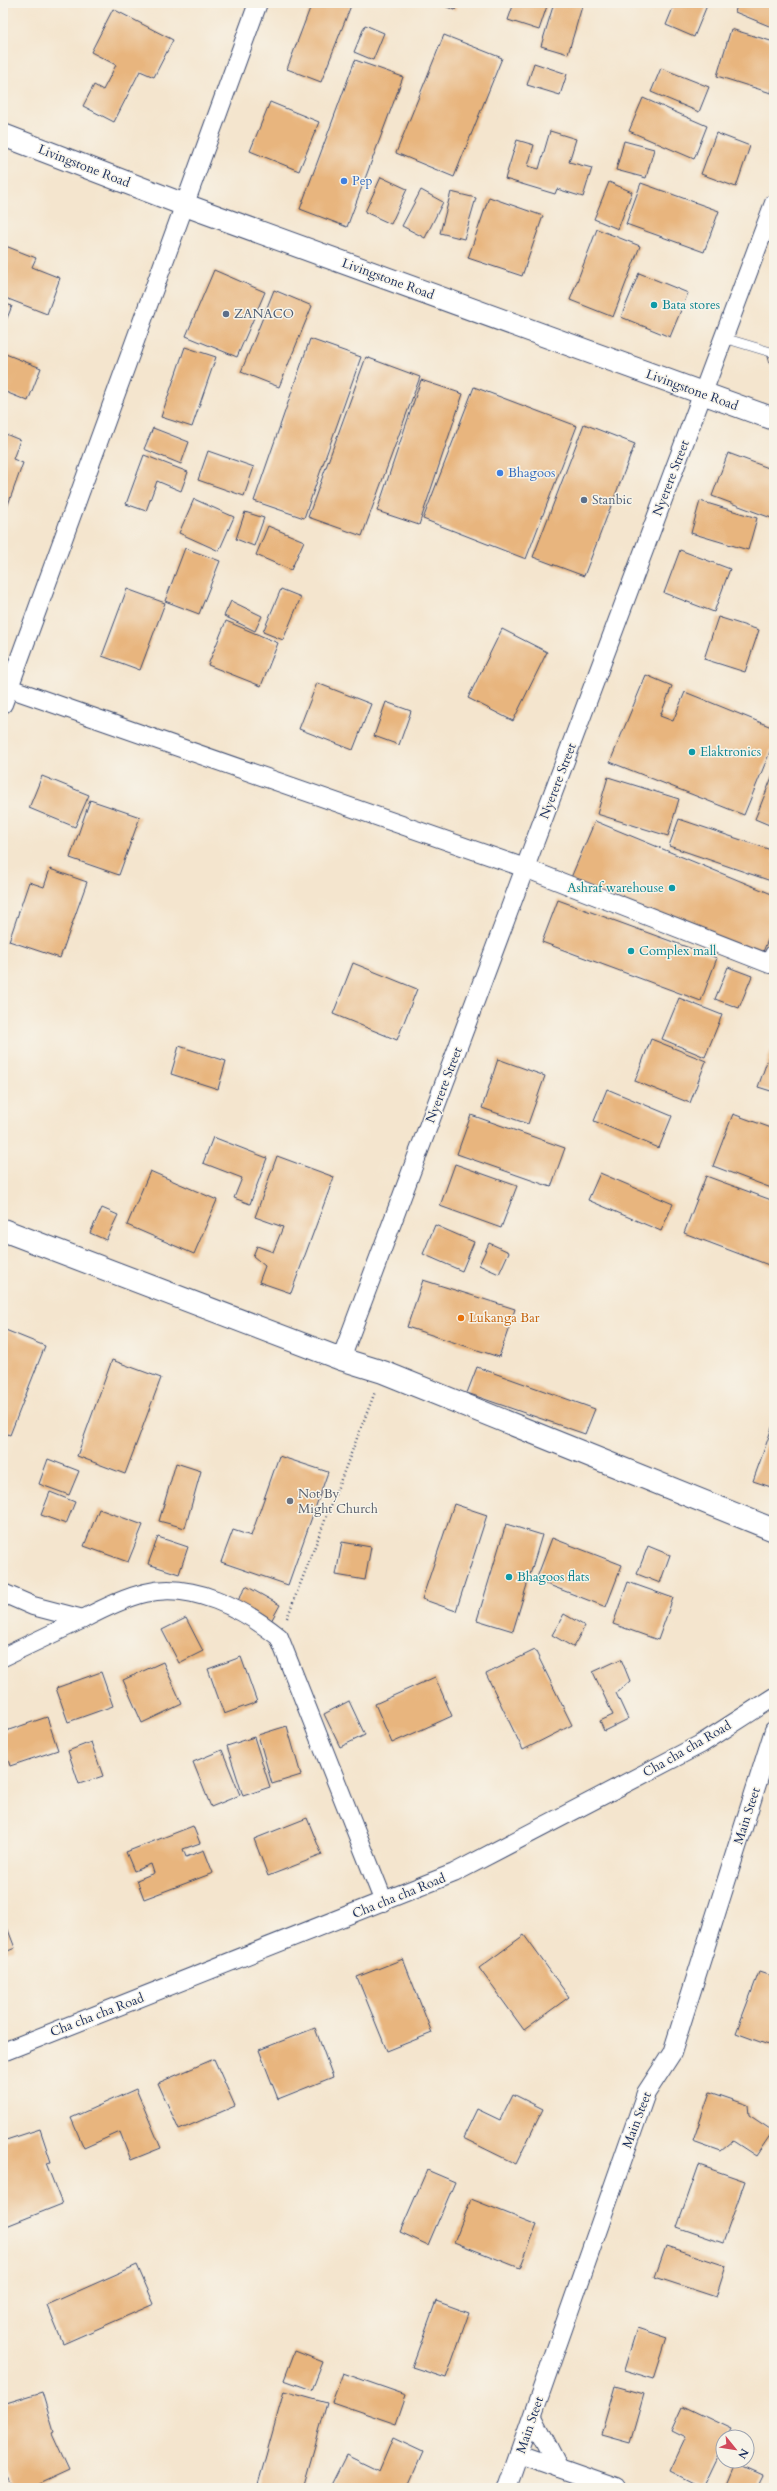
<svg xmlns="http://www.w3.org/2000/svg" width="777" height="2491" viewBox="0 0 777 2491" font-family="Cardo,serif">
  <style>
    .building { fill: #e8b57e }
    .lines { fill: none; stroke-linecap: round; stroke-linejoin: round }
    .service-casing { stroke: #3c4a6f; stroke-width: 10 }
    .minor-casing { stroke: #3c4a6f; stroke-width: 20 }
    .secondary-casing { stroke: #3c4a6f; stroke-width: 24 }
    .trunk-casing { stroke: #3c4a6f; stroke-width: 24 }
    .path { stroke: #3c4a6f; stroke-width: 2.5; stroke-dasharray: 1 3; stroke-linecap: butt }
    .service { stroke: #fff; stroke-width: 9 }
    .minor { stroke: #fff; stroke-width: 18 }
    .secondary { stroke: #fff; stroke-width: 22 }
    .trunk { stroke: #fff; stroke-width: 22 }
    .shop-dot { fill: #3f7fe0; stroke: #f7f3e8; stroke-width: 1.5 }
    .culture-dot { fill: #0f9aa8; stroke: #f7f3e8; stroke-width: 1.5 }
    .service-dot { fill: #5c6f8a; stroke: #f7f3e8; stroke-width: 1.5 }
    .food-dot { fill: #e8710a; stroke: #f7f3e8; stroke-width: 1.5 }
    .worship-dot { fill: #6b7280; stroke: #f7f3e8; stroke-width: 1.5 }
    .labels { text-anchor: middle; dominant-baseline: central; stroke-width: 3; stroke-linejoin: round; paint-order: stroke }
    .street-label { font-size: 13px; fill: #1b2f5e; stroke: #f7f3e8 }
    .shop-label { font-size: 13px; fill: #366cbe; stroke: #f7f3e8; text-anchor: start }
    .culture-label { font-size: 13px; fill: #0d838f; stroke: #f7f3e8; text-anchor: start }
    .service-label { font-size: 13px; fill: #4e5e75; stroke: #f7f3e8; text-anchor: start }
    .food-label { font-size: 13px; fill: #c56008; stroke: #f7f3e8; text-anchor: start }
    .worship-label { font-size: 13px; fill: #5b616d; stroke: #f7f3e8; text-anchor: start }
  </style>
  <rect width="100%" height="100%" fill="#f7f3e8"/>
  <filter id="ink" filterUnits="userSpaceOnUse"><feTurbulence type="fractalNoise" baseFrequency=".025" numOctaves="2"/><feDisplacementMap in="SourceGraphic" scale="8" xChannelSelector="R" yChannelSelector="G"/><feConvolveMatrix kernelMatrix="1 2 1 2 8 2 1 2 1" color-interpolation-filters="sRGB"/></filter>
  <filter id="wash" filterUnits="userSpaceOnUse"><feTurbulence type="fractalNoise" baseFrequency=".012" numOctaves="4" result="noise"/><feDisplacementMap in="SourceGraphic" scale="16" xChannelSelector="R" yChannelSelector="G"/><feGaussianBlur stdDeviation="0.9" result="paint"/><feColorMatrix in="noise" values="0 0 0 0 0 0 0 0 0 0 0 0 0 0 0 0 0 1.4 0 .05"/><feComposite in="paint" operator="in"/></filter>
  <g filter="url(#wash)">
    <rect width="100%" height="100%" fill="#f4e5ce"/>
    <g id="blocks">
      <!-- building -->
      <g class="building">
        <path d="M 312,3 L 352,3 L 321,82 L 287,69 Z"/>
        <path d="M 436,3 L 457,3 L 455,10 Z"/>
        <path d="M 514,3 L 548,3 L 539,30 L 508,20 Z"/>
        <path d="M 554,3 L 583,3 L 568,54 L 541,46 Z"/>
        <path d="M 675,3 L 708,3 L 694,37 L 666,25 Z"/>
        <path d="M 738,3 L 774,3 L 774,28 L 735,12 Z"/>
        <path d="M 113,9 L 173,40 L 154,77 L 140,71 L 114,122 L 83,106 L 94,85 L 103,90 L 116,65 L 91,52 Z"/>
        <path d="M 365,25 L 384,33 L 373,60 L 354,52 Z"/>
        <path d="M 731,29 L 774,42 L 774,84 L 771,93 L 717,76 Z"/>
        <path d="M 444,35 L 502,58 L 454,177 L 396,153 Z"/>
        <path d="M 355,60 L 403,77 L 347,227 L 300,209 Z"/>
        <path d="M 534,63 L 567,74 L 560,95 L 527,85 Z"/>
        <path d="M 661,68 L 709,87 L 699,112 L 651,92 Z"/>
        <path d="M 643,98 L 707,126 L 694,159 L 629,131 Z"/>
        <path d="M 270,102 L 319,122 L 299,171 L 250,151 Z"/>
        <path d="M 550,131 L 576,139 L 569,162 L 592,168 L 583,197 L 557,189 L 555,194 L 505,179 L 517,140 L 534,145 L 528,166 L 539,169 Z"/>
        <path d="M 716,133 L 750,146 L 736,187 L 701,174 Z"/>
        <path d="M 624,141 L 654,149 L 646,178 L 616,170 Z"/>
        <path d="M 381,177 L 407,189 L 391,224 L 365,212 Z"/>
        <path d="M 609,182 L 632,192 L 618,229 L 594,219 Z"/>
        <path d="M 641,183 L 719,211 L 704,252 L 626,224 Z"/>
        <path d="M 421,190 L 443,202 L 425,238 L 402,226 Z"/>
        <path d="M 451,192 L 476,198 L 464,239 L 440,233 Z"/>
        <path d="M 489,197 L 543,216 L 522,276 L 468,258 Z"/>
        <path d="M 597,229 L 640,246 L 613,317 L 570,300 Z"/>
        <path d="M 3,245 L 36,258 L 32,267 L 60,278 L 47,314 L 3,297 Z"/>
        <path d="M 214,270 L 265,292 L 237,357 L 186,336 Z"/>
        <path d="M 639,273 L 688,293 L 670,337 L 621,317 Z"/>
        <path d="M 274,290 L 312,306 L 279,387 L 241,372 Z"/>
        <path d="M 3,303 L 12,306 L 3,328 Z"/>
        <path d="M 310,339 L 361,357 L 304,518 L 254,501 Z"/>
        <path d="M 774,343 L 774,367 L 770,364 L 767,353 Z"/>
        <path d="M 185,347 L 216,357 L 192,427 L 161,417 Z"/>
        <path d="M 3,353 L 41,368 L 28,401 L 3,391 Z"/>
        <path d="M 366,357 L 420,377 L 362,536 L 308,517 Z"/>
        <path d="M 421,380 L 463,394 L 419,525 L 377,511 Z"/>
        <path d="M 474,387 L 577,426 L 526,559 L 423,519 Z"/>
        <path d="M 584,424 L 635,444 L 584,576 L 533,557 Z"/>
        <path d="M 153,428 L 189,442 L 181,464 L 144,449 Z"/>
        <path d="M 3,433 L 20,440 L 13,459 L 23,463 L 5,513 L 3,512 Z"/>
        <path d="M 208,451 L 254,467 L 244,496 L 198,480 Z"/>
        <path d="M 728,453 L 774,470 L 774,519 L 712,496 Z"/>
        <path d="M 144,455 L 188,472 L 181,491 L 157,481 L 146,511 L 126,504 Z"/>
        <path d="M 194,499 L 234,517 L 219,551 L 179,533 Z"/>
        <path d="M 700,501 L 757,518 L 748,550 L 691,533 Z"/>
        <path d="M 245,512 L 264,518 L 254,546 L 236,539 Z"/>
        <path d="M 268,526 L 304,541 L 291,570 L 256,555 Z"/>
        <path d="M 185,548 L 220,561 L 199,614 L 165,601 Z"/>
        <path d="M 680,550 L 730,569 L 714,612 L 664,593 Z"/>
        <path d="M 127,589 L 165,603 L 140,670 L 102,656 Z"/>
        <path d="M 281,589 L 301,597 L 283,640 L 263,632 Z"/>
        <path d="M 231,601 L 262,616 L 255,631 L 224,616 Z"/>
        <path d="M 718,617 L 759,630 L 745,672 L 704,659 Z"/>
        <path d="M 226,621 L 278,643 L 261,686 L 208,665 Z"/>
        <path d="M 502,629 L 547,652 L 513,721 L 468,698 Z"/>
        <path d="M 646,675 L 672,686 L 660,716 L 673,721 L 685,692 L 774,728 L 774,742 L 744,815 L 610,762 Z"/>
        <path d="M 317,683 L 371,704 L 353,750 L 299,729 Z"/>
        <path d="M 386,702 L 411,711 L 399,745 L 374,736 Z"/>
        <path d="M 774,772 L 774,827 L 755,819 Z"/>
        <path d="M 42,776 L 89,795 L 75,827 L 29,808 Z"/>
        <path d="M 608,777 L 679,799 L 668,836 L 597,814 Z"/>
        <path d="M 90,800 L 140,817 L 119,875 L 70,858 Z"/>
        <path d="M 679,819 L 774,851 L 774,882 L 669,846 Z"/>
        <path d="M 595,821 L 774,895 L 774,925 L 760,959 L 570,880 Z"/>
        <path d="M 50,869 L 87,882 L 60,958 L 9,941 L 29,882 L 44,887 Z"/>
        <path d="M 558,900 L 717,958 L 701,1001 L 542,942 Z"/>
        <path d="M 353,963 L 417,989 L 397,1040 L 333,1014 Z"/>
        <path d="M 728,967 L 752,976 L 739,1008 L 715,999 Z"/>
        <path d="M 679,998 L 722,1015 L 705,1057 L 662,1039 Z"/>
        <path d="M 651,1039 L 706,1061 L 690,1103 L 635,1081 Z"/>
        <path d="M 179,1046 L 226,1061 L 218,1089 L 171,1074 Z"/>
        <path d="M 771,1050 L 774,1052 L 774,1092 L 758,1087 Z"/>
        <path d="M 498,1059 L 545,1076 L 528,1124 L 482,1108 Z"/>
        <path d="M 607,1089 L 672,1116 L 659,1148 L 594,1121 Z"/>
        <path d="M 733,1114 L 774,1129 L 774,1189 L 713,1166 Z"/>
        <path d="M 471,1115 L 565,1148 L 551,1187 L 457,1154 Z"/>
        <path d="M 213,1137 L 267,1158 L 250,1204 L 234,1198 L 242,1178 L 203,1163 Z"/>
        <path d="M 277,1156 L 334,1177 L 291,1293 L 259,1282 L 265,1266 L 253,1256 L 257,1246 L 273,1252 L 283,1227 L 255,1217 Z"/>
        <path d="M 455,1164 L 517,1186 L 501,1228 L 440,1206 Z"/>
        <path d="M 150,1171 L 217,1200 L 194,1254 L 127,1225 Z"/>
        <path d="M 600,1173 L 673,1204 L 661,1231 L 588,1200 Z"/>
        <path d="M 706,1176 L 774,1201 L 774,1267 L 684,1233 Z"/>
        <path d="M 102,1208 L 118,1215 L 106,1240 L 90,1233 Z"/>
        <path d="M 435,1225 L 474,1242 L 462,1271 L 423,1254 Z"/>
        <path d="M 489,1243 L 509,1252 L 499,1274 L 479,1265 Z"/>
        <path d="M 423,1280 L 515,1309 L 499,1357 L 407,1327 Z"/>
        <path d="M 3,1329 L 45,1346 L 10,1435 L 3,1432 Z"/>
        <path d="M 112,1360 L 161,1378 L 125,1474 L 77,1456 Z"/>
        <path d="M 477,1367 L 595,1409 L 585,1434 L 467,1393 Z"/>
        <path d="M 774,1422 L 774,1488 L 753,1481 Z"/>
        <path d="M 279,1456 L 328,1472 L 288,1585 L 221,1562 L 233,1530 L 251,1536 Z"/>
        <path d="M 48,1459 L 79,1471 L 69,1495 L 39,1484 Z"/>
        <path d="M 176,1463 L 201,1471 L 185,1528 L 159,1521 Z"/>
        <path d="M 50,1492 L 75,1502 L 66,1524 L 41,1515 Z"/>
        <path d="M 454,1504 L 487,1515 L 456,1611 L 422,1599 Z"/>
        <path d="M 99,1509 L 143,1525 L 128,1562 L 84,1546 Z"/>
        <path d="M 506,1524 L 542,1535 L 513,1631 L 477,1620 Z"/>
        <path d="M 158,1537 L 188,1547 L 179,1574 L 148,1564 Z"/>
        <path d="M 552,1538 L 622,1565 L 606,1607 L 536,1580 Z"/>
        <path d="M 342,1542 L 371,1547 L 365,1580 L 336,1575 Z"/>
        <path d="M 648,1546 L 670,1555 L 660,1583 L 637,1574 Z"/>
        <path d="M 628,1582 L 673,1598 L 658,1640 L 613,1624 Z"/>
        <path d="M 246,1586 L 280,1605 L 270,1623 L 236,1604 Z"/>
        <path d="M 564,1614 L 585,1626 L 573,1647 L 552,1635 Z"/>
        <path d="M 186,1618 L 203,1651 L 179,1663 L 162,1630 Z"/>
        <path d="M 535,1650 L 572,1725 L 523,1750 L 486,1674 Z"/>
        <path d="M 241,1657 L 257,1702 L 224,1714 L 208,1669 Z"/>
        <path d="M 621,1659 L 630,1681 L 616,1693 L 628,1719 L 604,1731 L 600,1721 L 613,1715 L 593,1672 Z"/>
        <path d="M 163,1662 L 182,1704 L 142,1723 L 123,1680 Z"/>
        <path d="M 101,1672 L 113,1706 L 68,1722 L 56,1688 Z"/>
        <path d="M 435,1677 L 452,1716 L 392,1743 L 375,1704 Z"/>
        <path d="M 349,1701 L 365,1735 L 340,1747 L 324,1714 Z"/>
        <path d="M 47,1717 L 58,1750 L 10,1766 L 3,1744 L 3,1732 Z"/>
        <path d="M 287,1726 L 301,1775 L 272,1784 L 258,1735 Z"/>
        <path d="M 254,1737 L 270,1787 L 243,1796 L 227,1746 Z"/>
        <path d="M 91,1742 L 103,1776 L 79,1784 L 68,1751 Z"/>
        <path d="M 222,1750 L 240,1795 L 211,1807 L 193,1762 Z"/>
        <path d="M 307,1818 L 322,1855 L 268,1876 L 254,1839 Z"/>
        <path d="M 193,1826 L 200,1843 L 183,1849 L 186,1857 L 204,1850 L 213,1873 L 144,1899 L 137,1880 L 154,1873 L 151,1864 L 134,1871 L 126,1852 Z"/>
        <path d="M 3,1917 L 15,1948 L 3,1953 Z"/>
        <path d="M 524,1935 L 569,1997 L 524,2030 L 479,1968 Z"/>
        <path d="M 403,1959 L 432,2033 L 387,2051 L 357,1977 Z"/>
        <path d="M 759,1972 L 774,1977 L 774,2037 L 771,2046 L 736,2033 Z"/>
        <path d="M 315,2028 L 333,2077 L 278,2099 L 259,2050 Z"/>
        <path d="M 214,2059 L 235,2106 L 179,2130 L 158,2083 Z"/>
        <path d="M 136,2089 L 161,2148 L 131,2160 L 120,2132 L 84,2148 L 71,2118 Z"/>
        <path d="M 710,2092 L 748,2105 L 749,2115 L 773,2131 L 756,2156 L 733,2141 L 721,2151 L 693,2141 Z"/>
        <path d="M 513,2094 L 543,2109 L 516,2164 L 463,2138 L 477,2109 L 500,2120 Z"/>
        <path d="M 40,2129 L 51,2162 L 46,2163 L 62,2204 L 4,2227 L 3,2141 Z"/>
        <path d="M 699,2165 L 745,2181 L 723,2243 L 677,2227 Z"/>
        <path d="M 427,2170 L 455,2182 L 428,2245 L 400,2232 Z"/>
        <path d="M 471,2199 L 537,2225 L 520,2268 L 454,2242 Z"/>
        <path d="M 666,2246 L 726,2266 L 716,2297 L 655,2277 Z"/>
        <path d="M 137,2265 L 154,2304 L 63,2344 L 47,2305 Z"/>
        <path d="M 436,2301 L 469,2313 L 446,2378 L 412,2367 Z"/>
        <path d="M 637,2328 L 667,2338 L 654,2379 L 624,2370 Z"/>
        <path d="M 295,2351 L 323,2362 L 312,2390 L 284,2380 Z"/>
        <path d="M 343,2373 L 406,2395 L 396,2424 L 332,2402 Z"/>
        <path d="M 615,2386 L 644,2394 L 630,2443 L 601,2435 Z"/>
        <path d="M 284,2391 L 327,2403 L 303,2488 L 257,2488 Z"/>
        <path d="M 42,2392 L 54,2432 L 52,2433 L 69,2470 L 30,2488 L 13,2488 L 3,2466 L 3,2404 Z"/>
        <path d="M 683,2406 L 731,2429 L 727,2437 L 723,2437 L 723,2446 L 703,2488 L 670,2471 L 686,2437 L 672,2430 Z"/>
        <path d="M 393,2438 L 423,2452 L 408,2486 L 412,2488 L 336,2488 L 331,2485 L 346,2455 L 379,2471 Z"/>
        <path d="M 736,2464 L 763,2476 L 757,2488 L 726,2488 Z"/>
      </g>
    </g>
  </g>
  <g filter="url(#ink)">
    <use href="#blocks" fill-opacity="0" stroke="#3c4a6f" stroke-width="1"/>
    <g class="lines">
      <defs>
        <path id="service" d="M 724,338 L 774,353"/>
        <g id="minor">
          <path d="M 9,688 L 525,868 L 770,964 L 774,954"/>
          <path d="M 3,704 L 258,3"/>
          <path d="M 341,1359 L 774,203"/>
          <path d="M 3,1593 L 33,1606 L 83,1619"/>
          <path d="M 3,1657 C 30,1644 56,1632 83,1619 C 102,1609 124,1598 145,1593 C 191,1581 244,1609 279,1637 L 384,1902"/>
          <path d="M 3,2052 L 454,1873 L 701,1744 L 774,1697"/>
          <path d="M 533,2417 L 559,2468"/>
          <path d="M 519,2454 L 616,2488"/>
          <path d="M 507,2488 L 646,2093 L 672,2053 L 774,1730"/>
        </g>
        <path id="secondary" d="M 3,1230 L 341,1359 L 383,1372 L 774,1530"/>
        <path id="trunk" d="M 3,135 L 185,205 L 774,419"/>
      </defs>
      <!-- service casing -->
      <use href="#service" class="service-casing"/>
      <!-- minor casing -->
      <use href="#minor" class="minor-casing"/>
      <!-- secondary casing -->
      <use href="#secondary" class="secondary-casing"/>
      <!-- trunk casing -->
      <use href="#trunk" class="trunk-casing"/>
      <!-- path -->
      <path class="path" d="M 287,1618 L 375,1392"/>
      <!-- service -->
      <use href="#service" class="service"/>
      <!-- minor -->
      <use href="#minor" class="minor"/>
      <!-- secondary -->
      <use href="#secondary" class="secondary"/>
      <!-- trunk -->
      <use href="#trunk" class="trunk"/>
    </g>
  </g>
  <!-- markers -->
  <g class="shop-dot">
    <circle cx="344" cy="181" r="4"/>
    <circle cx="500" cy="473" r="4"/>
  </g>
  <g class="culture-dot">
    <circle cx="654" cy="305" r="4"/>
    <circle cx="692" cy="752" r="4"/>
    <circle cx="672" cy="888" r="4"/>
    <circle cx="631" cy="951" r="4"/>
    <circle cx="509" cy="1577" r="4"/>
  </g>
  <g class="service-dot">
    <circle cx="226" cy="314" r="4"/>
    <circle cx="584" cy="500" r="4"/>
  </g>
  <circle class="food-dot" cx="461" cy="1318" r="4"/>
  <circle class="worship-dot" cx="290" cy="1501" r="4"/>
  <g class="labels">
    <!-- street labels -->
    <g class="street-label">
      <text transform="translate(84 166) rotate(21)">Livingstone Road</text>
      <text transform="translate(388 279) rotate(20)">Livingstone Road</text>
      <text transform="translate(692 390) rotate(20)">Livingstone Road</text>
      <text transform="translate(671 478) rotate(-69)">Nyerere Street</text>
      <text transform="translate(558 781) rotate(-69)">Nyerere Street</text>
      <text transform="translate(444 1085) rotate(-69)">Nyerere Street</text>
      <text transform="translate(687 1749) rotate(-30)">Cha cha cha Road</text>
      <text transform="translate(747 1816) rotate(-72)">Main Steet</text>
      <text transform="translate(399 1896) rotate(-22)">Cha cha cha Road</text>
      <text transform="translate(97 2015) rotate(-21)">Cha cha cha Road</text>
      <text transform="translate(637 2120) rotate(-69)">Main Steet</text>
      <text transform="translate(530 2425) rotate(-71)">Main Steet</text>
    </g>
    <!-- shop labels -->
    <g class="shop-label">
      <text x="352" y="181">Pep</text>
      <text x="508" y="473">Bhagoos</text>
    </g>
    <!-- culture labels -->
    <g class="culture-label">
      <text x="662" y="305">Bata stores</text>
      <text x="700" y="752">Elaktronics</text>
      <text x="664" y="888" text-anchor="end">Ashraf warehouse</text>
      <text x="639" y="951">Complex mall</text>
      <text x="517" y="1577">Bhagoos flats</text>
    </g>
    <!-- service labels -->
    <g class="service-label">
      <text x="234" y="314">ZANACO</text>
      <text x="592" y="500">Stanbic</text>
    </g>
    <!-- food labels -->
    <g class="food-label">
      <text x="469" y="1318">Lukanga Bar</text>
    </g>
    <!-- worship labels -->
    <g class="worship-label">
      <text x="298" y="1494">Not By<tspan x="298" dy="15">Might Church</tspan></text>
    </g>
  </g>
  <!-- margin -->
  <rect width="777" height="2491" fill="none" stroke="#f7f3e8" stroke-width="16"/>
  <!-- north arrow -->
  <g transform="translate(735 2449) rotate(120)"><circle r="19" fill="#f7f3e8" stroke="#9fa5b1"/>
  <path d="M0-3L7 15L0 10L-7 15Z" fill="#d1495b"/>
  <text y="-6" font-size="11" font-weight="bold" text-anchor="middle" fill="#1b2f5e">N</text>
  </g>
</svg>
